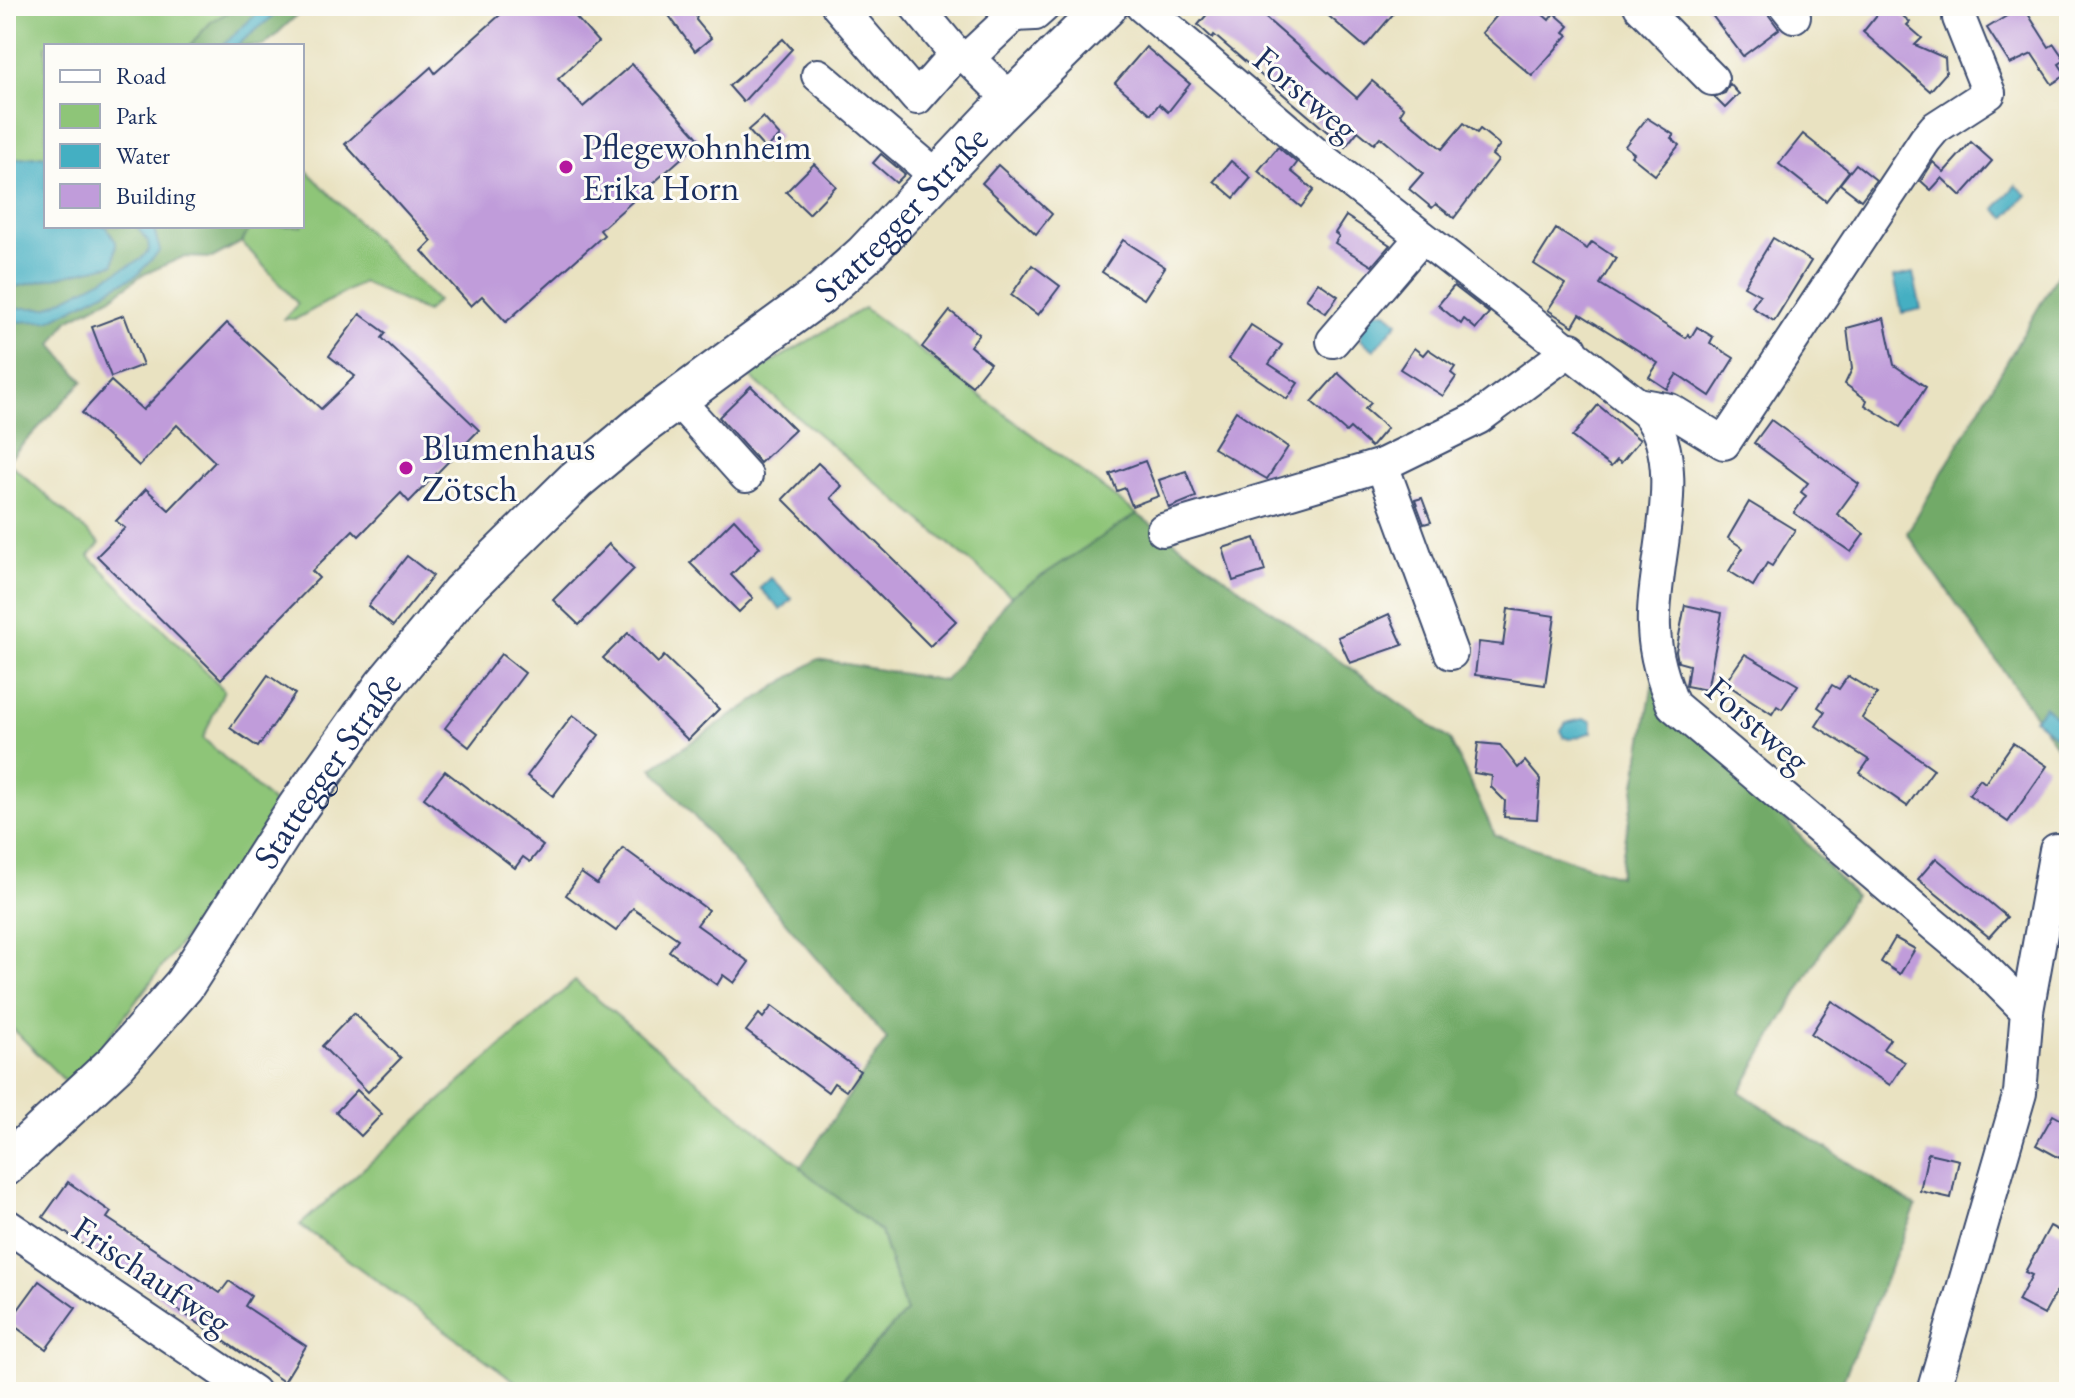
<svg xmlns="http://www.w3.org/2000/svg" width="2075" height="1398" viewBox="0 0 2075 1398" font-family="'EB Garamond',serif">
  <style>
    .green { fill: #8ec578; stroke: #547a6b; stroke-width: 2 }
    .forest { fill: #72aa68; stroke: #466c63; stroke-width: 2 }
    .water { fill: #44afc2; stroke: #306f90; stroke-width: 2 }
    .building { fill: #c09cda }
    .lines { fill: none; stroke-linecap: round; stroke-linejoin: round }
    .minor-casing { stroke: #3a4a6d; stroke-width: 36 }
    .major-casing { stroke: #3a4a6d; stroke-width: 44 }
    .minor { stroke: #fff; stroke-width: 32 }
    .major { stroke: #fff; stroke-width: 40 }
    .poi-dot { fill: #b5179e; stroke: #fdfcf7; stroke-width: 3 }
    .labels { text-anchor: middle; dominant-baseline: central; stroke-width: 6; stroke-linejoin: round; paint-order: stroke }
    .street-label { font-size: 36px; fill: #1b2f5e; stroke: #fdfcf7 }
    .poi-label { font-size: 36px; fill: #1b2f5e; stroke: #fdfcf7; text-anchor: start }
  </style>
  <rect width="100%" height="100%" fill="#fdfcf7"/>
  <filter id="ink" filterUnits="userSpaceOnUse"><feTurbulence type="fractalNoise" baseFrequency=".0125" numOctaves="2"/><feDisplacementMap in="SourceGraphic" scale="16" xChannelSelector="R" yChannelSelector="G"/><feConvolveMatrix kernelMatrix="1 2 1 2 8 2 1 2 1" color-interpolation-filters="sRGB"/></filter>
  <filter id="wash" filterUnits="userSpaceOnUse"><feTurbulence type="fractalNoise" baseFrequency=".006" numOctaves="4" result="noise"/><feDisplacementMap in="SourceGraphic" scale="32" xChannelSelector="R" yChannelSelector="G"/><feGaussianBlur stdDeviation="1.8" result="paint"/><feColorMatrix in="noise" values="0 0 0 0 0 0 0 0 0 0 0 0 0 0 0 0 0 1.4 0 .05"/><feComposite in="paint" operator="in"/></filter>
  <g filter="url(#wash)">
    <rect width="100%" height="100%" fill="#e9e2c1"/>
    <!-- green -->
    <g class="green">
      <path d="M 6,6 L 239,6 L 211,22 L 189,46 L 46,46 L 46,156 L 6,160 Z"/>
      <path d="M 302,166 L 437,301 L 426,312 L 363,282 L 296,319 L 284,319 L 298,304 L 242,242 L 251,226 L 302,226 Z"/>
      <path d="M 864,308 L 1137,514 L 1011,596 L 749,376 Z"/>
      <path d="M 7,461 L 100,543 L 89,556 L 224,690 L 203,738 L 281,810 L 71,1087 L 6,1022 Z"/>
      <path d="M 575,981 L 881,1232 L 906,1312 L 842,1379 L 825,1392 L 530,1392 L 300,1225 Z"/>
    </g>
    <!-- forest -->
    <g class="forest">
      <path d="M 239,6 L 314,6 L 297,15 L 264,46 L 189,46 L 211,22 Z"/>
      <path d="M 105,226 L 251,226 L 242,242 L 212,258 L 183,257 L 142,275 L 112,297 L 68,320 L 52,345 L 83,381 L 6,462 L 6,289 L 114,264 L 116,242 Z"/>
      <path d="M 2069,255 L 2069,764 L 1907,533 Z"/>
      <path d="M 1137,514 L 1450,740 L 1495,835 L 1619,876 L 1654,676 L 1854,895 L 1740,1092 L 1916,1207 L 1838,1392 L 825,1392 L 842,1379 L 906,1312 L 881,1232 L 800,1168 L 887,1039 L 652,768 L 818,659 L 945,681 L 1011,596 Z"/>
    </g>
    <!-- water -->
    <g class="water">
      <path d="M 265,6 L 286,6 L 236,46 L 222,46 Z"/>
      <path d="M 46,156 L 46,226 L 105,226 L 116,242 L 114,264 L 6,289 L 6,160 Z"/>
      <path d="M 2016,185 L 2027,195 L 2005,218 L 1995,209 Z"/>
      <path d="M 136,226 L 153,226 L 160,251 L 137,275 L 49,321 L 6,322 L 6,308 L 47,308 L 140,260 L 149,250 L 148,241 Z"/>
      <path d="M 1913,273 L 1921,309 L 1902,313 L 1894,277 Z"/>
      <path d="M 1375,311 L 1386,312 L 1398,322 L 1374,350 L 1361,340 L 1360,329 Z"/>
      <path d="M 771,578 L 792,599 L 781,610 L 760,588 Z"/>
      <path d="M 2045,706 L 2069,730 L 2069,748 C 2057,736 2046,730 2034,719 Z"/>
      <path d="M 1583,719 L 1592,721 L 1592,732 L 1571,739 L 1563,737 L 1561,731 L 1566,723 Z"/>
    </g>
    <g id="blocks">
      <!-- building -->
      <g class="building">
        <path d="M 510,6 L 566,6 L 598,42 L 558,79 L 583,107 L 632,64 L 701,141 L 600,230 L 604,235 L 506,322 L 482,296 L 471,306 L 422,251 L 432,241 L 345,144 L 431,67 L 435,73 Z"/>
        <path d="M 662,6 L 699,6 L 696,20 L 711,38 L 695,51 Z"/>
        <path d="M 1214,6 L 1252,6 L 1357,98 L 1372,81 L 1404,108 L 1400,114 L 1442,149 L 1464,123 L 1477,133 L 1480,129 L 1500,145 L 1492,155 L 1498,160 L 1454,218 L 1436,204 L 1432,208 L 1409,189 L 1423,173 L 1380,137 L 1374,144 L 1358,131 L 1345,147 L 1214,35 L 1212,38 L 1198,25 Z"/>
        <path d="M 1317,6 L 1400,6 L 1365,47 Z"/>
        <path d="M 1505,6 L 1533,6 L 1549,20 L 1554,13 L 1569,26 L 1564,32 L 1568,35 L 1532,76 L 1482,33 Z"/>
        <path d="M 1705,6 L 1762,6 L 1779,29 L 1743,56 Z"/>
        <path d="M 1884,6 L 1891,6 L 1910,22 L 1907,25 L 1922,38 L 1915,45 L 1945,58 L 1946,73 L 1930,91 L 1863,32 Z"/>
        <path d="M 2023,6 L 2049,47 L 2054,44 L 2065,60 L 2059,64 L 2066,75 L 2052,84 L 2032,54 L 2010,64 L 1987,28 Z"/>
        <path d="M 783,39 L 792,49 L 743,102 L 729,86 Z"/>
        <path d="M 1146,47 L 1190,84 L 1168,112 L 1159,104 L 1151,114 L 1115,83 Z"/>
        <path d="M 1730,84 L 1739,94 L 1725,108 L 1714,97 L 1725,93 Z"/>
        <path d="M 763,117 L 780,136 L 765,149 L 748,130 Z"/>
        <path d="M 1647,118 L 1674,135 L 1671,138 L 1679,145 L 1655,175 L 1631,156 L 1634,153 L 1625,146 Z"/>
        <path d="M 1803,134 L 1849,171 L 1826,201 L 1779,164 Z"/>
        <path d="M 1971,142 L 1992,161 L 1961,196 L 1942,178 L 1931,190 L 1921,181 L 1933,162 L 1944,172 Z"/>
        <path d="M 1278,147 L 1297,163 L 1291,171 L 1314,190 L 1301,207 L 1258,171 Z"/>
        <path d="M 881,154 L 905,174 L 896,183 L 873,163 Z"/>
        <path d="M 1231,161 L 1251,178 L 1234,198 L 1214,181 Z"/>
        <path d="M 814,164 L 836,186 L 809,214 L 786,192 Z"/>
        <path d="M 1856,164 L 1876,180 L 1861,200 L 1840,184 Z"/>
        <path d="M 998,165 L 1052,214 L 1036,234 L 982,183 Z"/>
        <path d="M 1346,216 L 1390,245 L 1372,266 L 1335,243 L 1339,236 L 1335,233 Z"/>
        <path d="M 1556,229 L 1587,249 L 1592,242 L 1616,258 L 1600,284 L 1686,338 L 1688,334 L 1691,337 L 1697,327 L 1713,337 L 1710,343 L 1734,358 L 1710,396 L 1677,374 L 1667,389 L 1649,377 L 1658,363 L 1580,314 L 1573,326 L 1548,310 L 1565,284 L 1534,264 Z"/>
        <path d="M 1773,238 L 1811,261 L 1774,321 L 1752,307 L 1760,295 L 1744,286 Z"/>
        <path d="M 1123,240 L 1165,267 L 1144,299 L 1102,272 Z"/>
        <path d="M 1032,265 L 1060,286 L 1038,315 L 1011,295 Z"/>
        <path d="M 1318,282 L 1338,296 L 1326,313 L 1306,299 Z"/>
        <path d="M 1454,286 L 1489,313 L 1476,329 L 1464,319 L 1461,324 L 1438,305 Z"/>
        <path d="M 950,311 L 979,334 L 970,346 L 990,363 L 972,386 L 922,347 Z"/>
        <path d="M 360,314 L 386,333 L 382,338 L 479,430 L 409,502 L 401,493 L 359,536 L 353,530 L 312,571 L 319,578 L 221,679 L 97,556 L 125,528 L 116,521 L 146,489 L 169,510 L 215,462 L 177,425 L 139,466 L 82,413 L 111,381 L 143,410 L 227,323 L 321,409 L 355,376 L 329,356 Z"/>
        <path d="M 124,315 L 143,365 L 111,377 L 92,327 Z"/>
        <path d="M 1884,318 L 1894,365 L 1926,387 L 1900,427 L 1865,405 L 1867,400 L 1845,384 L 1852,369 L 1847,328 Z"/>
        <path d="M 1251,325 L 1282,345 L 1269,364 L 1298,383 L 1287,399 L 1229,359 Z"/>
        <path d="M 1414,348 L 1423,355 L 1428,349 L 1455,367 L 1451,373 L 1456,377 L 1443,396 L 1400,369 Z"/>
        <path d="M 1338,373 L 1371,403 L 1365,409 L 1387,428 L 1371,447 L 1350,428 L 1346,432 L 1312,402 Z"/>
        <path d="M 751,386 L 795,430 L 760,463 L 719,417 Z"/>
        <path d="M 1598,405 L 1640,440 L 1621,463 L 1617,460 L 1611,467 L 1572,437 Z"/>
        <path d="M 1236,411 L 1288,447 L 1267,479 L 1213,448 Z"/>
        <path d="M 1771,420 L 1859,484 L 1837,514 L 1864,534 L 1851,552 L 1794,513 L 1806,496 L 1801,492 L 1808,483 L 1754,443 Z"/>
        <path d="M 1145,461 L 1159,496 L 1132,506 L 1125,488 L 1117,491 L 1110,474 Z"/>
        <path d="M 818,463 L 842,486 L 831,498 L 956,621 L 930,646 L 783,499 Z"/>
        <path d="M 1186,471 L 1196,497 L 1169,508 L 1159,480 Z"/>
        <path d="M 1422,498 L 1431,522 L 1424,524 L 1415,500 Z"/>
        <path d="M 1749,502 L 1795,530 L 1772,566 L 1767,563 L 1753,586 L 1729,571 L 1743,548 L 1728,538 Z"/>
        <path d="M 734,519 L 760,547 L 731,575 L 753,598 L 739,612 L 690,563 Z"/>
        <path d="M 1255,538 L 1265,571 L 1233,581 L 1223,548 Z"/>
        <path d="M 609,544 L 634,569 L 579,625 L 553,600 Z"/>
        <path d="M 407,556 L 433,576 L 393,626 L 368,606 Z"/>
        <path d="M 1685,605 L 1722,613 L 1707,690 L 1686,686 L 1689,665 L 1678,662 L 1676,651 Z"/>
        <path d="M 1508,609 L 1555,616 L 1545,685 L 1475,675 L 1479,642 L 1503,645 Z"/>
        <path d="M 1389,614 L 1403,645 L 1350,663 L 1338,637 Z"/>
        <path d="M 628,633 L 658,663 L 664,656 L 719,709 L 688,740 L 603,658 Z"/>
        <path d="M 501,654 L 525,673 L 469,747 L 445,728 Z"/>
        <path d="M 1745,654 L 1798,685 L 1782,709 L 1777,706 L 1772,714 L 1725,683 Z"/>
        <path d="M 268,675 L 295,694 L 258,747 L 230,728 Z"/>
        <path d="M 1848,676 L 1877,694 L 1862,718 L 1934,769 L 1907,806 L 1860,773 L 1869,760 L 1816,726 L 1825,712 L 1818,707 L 1832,685 L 1839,689 Z"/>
        <path d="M 573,715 L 599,735 L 553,796 L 527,776 Z"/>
        <path d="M 1478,743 L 1500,745 L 1518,768 L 1525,761 L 1540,779 L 1537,819 L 1504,817 L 1505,801 L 1491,787 L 1492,776 L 1474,773 Z"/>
        <path d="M 2013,743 L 2047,766 L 2008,822 L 1969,795 L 1980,779 L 1985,783 Z"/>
        <path d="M 445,771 L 543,846 L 530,862 L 523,857 L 515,868 L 424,798 Z"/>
        <path d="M 623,848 L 708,910 L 697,925 L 749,962 L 734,983 L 723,975 L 717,985 L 669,951 L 678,939 L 633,908 L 616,931 L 566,895 L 581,873 L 597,884 Z"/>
        <path d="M 1936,858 L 2007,917 L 1989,937 L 1918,879 Z"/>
        <path d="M 1895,938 L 1915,949 L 1900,974 L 1881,962 Z"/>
        <path d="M 1832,1001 L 1890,1039 L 1883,1049 L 1905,1062 L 1890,1085 L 1811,1034 Z"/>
        <path d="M 772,1006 L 860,1071 L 846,1091 L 834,1083 L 828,1092 L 746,1031 L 759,1014 L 763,1018 Z"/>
        <path d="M 354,1013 L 401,1058 L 368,1092 L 322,1046 Z"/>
        <path d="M 357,1090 L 382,1114 L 361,1136 L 336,1112 Z"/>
        <path d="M 2053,1115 L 2069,1124 L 2069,1163 L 2036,1145 Z"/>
        <path d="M 1928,1153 L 1959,1160 L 1951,1198 L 1920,1191 Z"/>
        <path d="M 68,1182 L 111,1212 L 107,1218 L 220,1293 L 229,1281 L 251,1296 L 245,1306 L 306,1346 L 284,1382 L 43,1217 Z"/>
        <path d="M 2050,1226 L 2069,1236 L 2069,1269 L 2044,1315 L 2018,1301 L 2032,1275 L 2025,1272 Z"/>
        <path d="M 39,1281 L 76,1308 L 46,1349 L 9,1322 Z"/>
      </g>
    </g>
  </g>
  <g filter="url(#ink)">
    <use href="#blocks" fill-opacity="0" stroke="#3a4a6d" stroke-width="2"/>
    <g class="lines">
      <defs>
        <g id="minor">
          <path d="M 838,6 L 917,98 L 956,54"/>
          <path d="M 916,6 L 956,54 L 968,58"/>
          <path d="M 1142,6 L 1318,156 L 1647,412 C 1690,466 1651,564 1654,628 C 1655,656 1663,680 1673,705 L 1978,962 L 2027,1011 L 2020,1093 L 1933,1392"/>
          <path d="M 1640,6 L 1712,79"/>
          <path d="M 1786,6 L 1794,16"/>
          <path d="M 818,75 L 939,178"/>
          <path d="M 1011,100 L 968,58 L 1014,15 L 1035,14 L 1044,6"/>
          <path d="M 1333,341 L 1421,238"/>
          <path d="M 675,397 L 746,476"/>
          <path d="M 1637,404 L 1670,410 L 1724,443 L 1925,140 L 1935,128 L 1989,93 L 1959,18"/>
          <path d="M 1163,530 L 1382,465"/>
          <path d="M 1451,653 L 1382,465 L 1478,418 L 1571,349"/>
          <path d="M 2027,1011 L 2056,850"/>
          <path d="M 6,1225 L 253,1392"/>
        </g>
        <g id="major">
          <path id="s1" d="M 6,1165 L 116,1063 L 184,985 L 298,807 L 384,686 L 461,593 L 576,480 L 642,425 L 819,295 L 864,255 L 996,115 L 1107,6"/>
        </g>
      </defs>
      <!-- minor casing -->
      <use href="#minor" class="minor-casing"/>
      <!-- major casing -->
      <use href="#major" class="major-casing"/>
      <!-- minor -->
      <use href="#minor" class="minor"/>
      <!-- major -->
      <use href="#major" class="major"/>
    </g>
  </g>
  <!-- markers -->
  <g class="poi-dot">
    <circle cx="566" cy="167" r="8"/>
    <circle cx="406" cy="468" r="8"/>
  </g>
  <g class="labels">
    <!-- street labels -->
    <g class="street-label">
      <text transform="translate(1306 93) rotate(40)">Forstweg</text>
      <text stroke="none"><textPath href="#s1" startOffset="1316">Stattegger Straße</textPath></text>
      <text transform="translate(1758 724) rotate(41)">Forstweg</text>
      <text stroke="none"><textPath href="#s1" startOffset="512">Stattegger Straße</textPath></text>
      <text transform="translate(152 1275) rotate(34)">Frischaufweg</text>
    </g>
    <!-- poi labels -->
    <g class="poi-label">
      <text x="582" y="146">Pflegewohnheim<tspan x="582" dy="41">Erika Horn</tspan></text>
      <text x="422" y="447">Blumenhaus<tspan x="422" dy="41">Zötsch</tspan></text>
    </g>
  </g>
  <!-- margin -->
  <rect width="2075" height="1398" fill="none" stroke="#fdfcf7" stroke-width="32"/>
  <!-- legend -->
  <rect x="44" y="44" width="260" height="184" fill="#fdfcf7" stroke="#a3aaba" stroke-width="2"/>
  <rect x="60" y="70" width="40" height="12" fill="#ffffff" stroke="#a3aaba" stroke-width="2"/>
  <text x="116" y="84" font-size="24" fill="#1b2f5e">Road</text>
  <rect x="60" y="104" width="40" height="24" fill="#8ec578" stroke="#a3aaba" stroke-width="2"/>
  <text x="116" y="124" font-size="24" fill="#1b2f5e">Park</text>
  <rect x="60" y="144" width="40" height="24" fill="#44afc2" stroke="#a3aaba" stroke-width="2"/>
  <text x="116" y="164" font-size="24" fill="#1b2f5e">Water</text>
  <rect x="60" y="184" width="40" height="24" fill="#c09cda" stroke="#a3aaba" stroke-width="2"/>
  <text x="116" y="204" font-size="24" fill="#1b2f5e">Building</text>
</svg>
